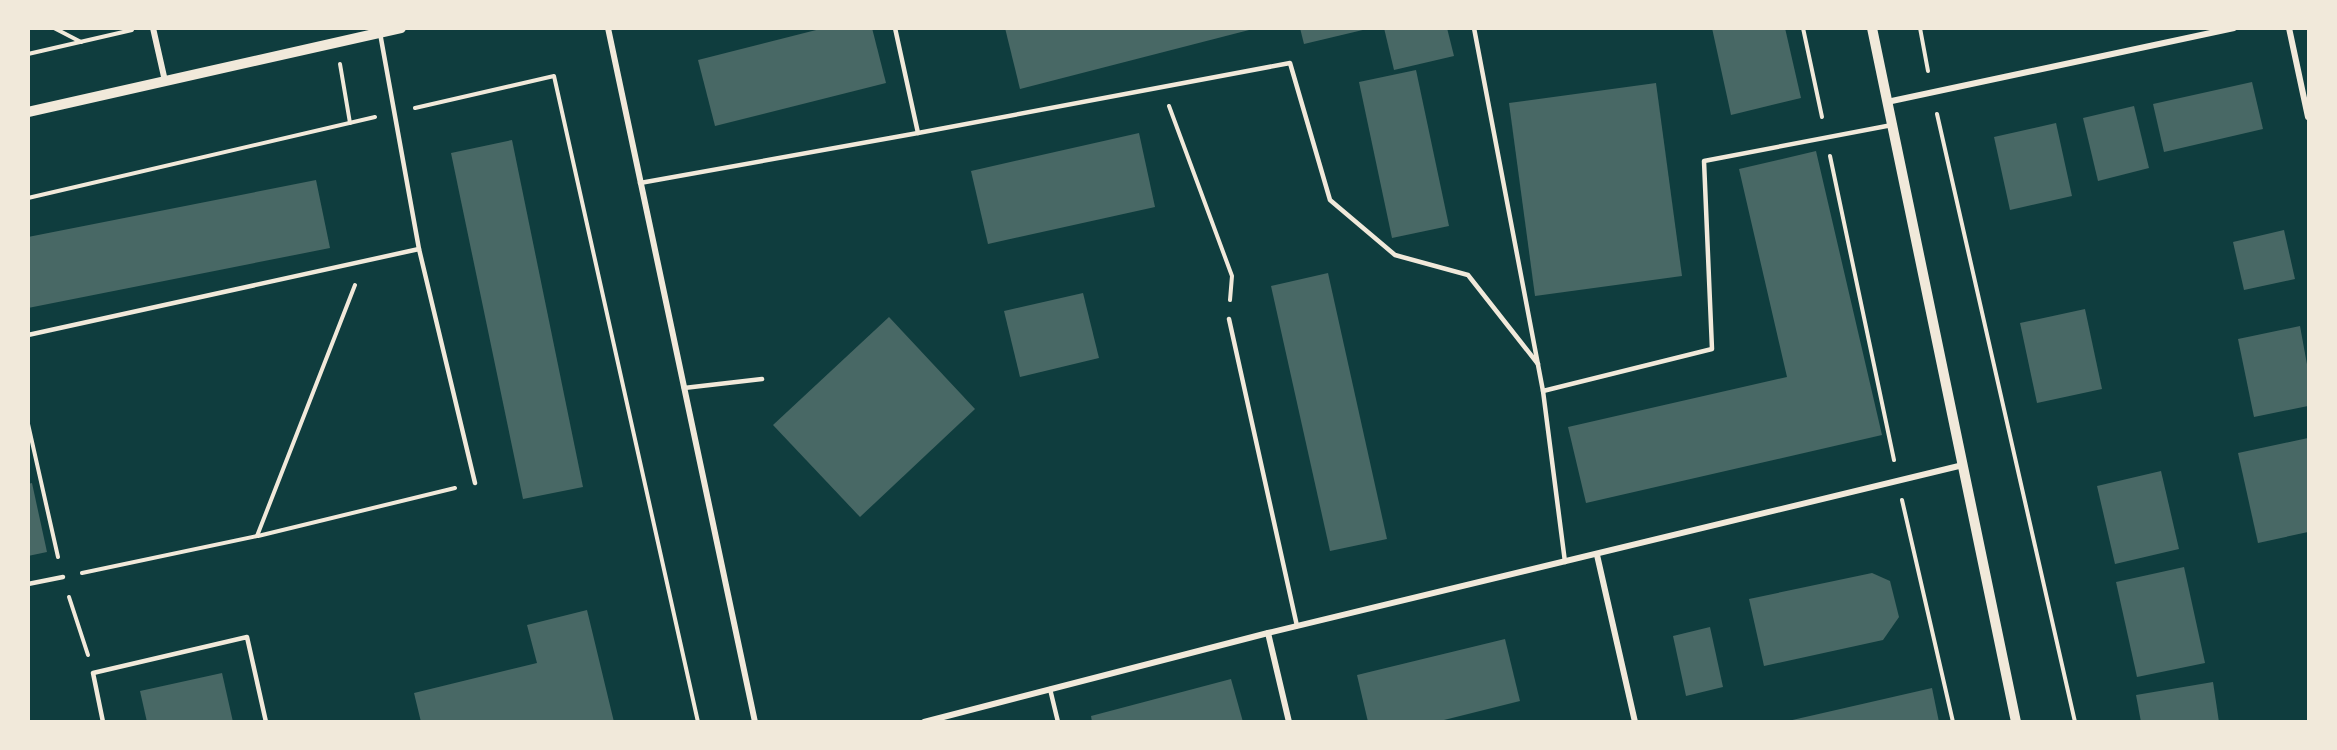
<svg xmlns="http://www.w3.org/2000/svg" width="2337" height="750" viewBox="0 0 2337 750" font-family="'IBM Plex Sans',sans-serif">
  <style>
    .building { fill: #486865 }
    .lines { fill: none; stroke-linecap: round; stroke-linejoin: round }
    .path { stroke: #f1e9da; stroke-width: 4 }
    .service { stroke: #f1e9da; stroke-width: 4.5 }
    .minor { stroke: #f1e9da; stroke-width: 6 }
    .tertiary { stroke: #f1e9da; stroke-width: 10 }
  </style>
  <rect width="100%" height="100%" fill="#0f3d3e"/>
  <!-- building -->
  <g class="building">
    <path d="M 824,28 L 872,28 L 886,83 L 715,126 L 698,60 Z"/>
    <path d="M 1005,28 L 1253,28 L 1253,29 L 1020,89 Z"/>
    <path d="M 1300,28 L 1367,28 L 1367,29 L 1304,44 Z"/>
    <path d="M 1384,28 L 1447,28 L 1454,56 L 1394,70 Z"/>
    <path d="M 1712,28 L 1785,28 L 1801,98 L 1731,115 Z"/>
    <path d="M 1416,70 L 1449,226 L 1392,238 L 1359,82 Z"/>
    <path d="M 2252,82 L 2263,129 L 2164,152 L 2153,104 Z"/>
    <path d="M 1656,83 L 1682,276 L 1535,296 L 1509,103 Z"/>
    <path d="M 2134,106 L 2149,168 L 2098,181 L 2083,118 Z"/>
    <path d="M 2056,123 L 2072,196 L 2010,210 L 1994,137 Z"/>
    <path d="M 1139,133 L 1155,207 L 988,244 L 971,171 Z"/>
    <path d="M 512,140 L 583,487 L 523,499 L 451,153 Z"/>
    <path d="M 1816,151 L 1882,435 L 1586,503 L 1568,427 L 1787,377 L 1739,169 Z"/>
    <path d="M 316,180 L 330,248 L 28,308 L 28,237 Z"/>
    <path d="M 2284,230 L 2295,279 L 2244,290 L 2233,242 Z"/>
    <path d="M 1328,273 L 1387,539 L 1330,551 L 1271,286 Z"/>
    <path d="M 1083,293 L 1099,358 L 1020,377 L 1004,311 Z"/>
    <path d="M 2085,309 L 2102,389 L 2037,403 L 2020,323 Z"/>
    <path d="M 889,317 L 975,409 L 860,517 L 773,425 Z"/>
    <path d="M 2300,326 L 2308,370 L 2308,406 L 2254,417 L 2238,339 Z"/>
    <path d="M 2308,438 L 2308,532 L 2258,543 L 2238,453 Z"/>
    <path d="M 2161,471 L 2179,549 L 2115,564 L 2097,486 Z"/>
    <path d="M 32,483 L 47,552 L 28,556 L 28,484 Z"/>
    <path d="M 2184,567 L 2205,663 L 2137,677 L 2116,582 Z"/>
    <path d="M 1872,573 L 1890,581 L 1899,617 L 1883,640 L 1764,666 L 1749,599 Z"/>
    <path d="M 587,610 L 614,722 L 421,722 L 414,693 L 537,663 L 527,625 Z"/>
    <path d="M 1710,627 L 1723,687 L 1686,696 L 1673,636 Z"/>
    <path d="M 1505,639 L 1520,701 L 1436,722 L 1368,722 L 1357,675 Z"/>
    <path d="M 222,673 L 233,722 L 147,722 L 140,691 Z"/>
    <path d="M 1231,679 L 1243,722 L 1092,722 L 1091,716 Z"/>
    <path d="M 2213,682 L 2219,722 L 2141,722 L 2136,695 Z"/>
    <path d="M 1932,688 L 1939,722 L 1788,722 L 1788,721 Z"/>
  </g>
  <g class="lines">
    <!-- path -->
    <g class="path">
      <path d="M 54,28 L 81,42"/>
      <path d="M 1803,28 L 1822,117"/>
      <path d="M 1920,28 L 1928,71"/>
      <path d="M 28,54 L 132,30"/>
      <path d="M 340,64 L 350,123"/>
      <path d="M 1169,106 L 1232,276 L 1230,300"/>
      <path d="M 415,108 L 554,76 L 698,722"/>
      <path d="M 1937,114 L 2075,722"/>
      <path d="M 1830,156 L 1894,460"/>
      <path d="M 28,198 L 375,117"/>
      <path d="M 28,424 L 58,557"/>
      <path d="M 1902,500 L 1953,722"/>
      <path d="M 258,536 L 455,488"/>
      <path d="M 82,573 L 257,536 L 355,285"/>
      <path d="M 69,597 L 88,655"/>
    </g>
    <!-- service -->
    <g class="service">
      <path d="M 1474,28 L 1543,391 L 1565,562"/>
      <path d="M 918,133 L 1290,63 L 1330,200 L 1395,255 L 1468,275 L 1538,364"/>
      <path d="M 640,183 L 918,133 L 895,28"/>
      <path d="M 419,249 L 475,483"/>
      <path d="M 1229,319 L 1297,626"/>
      <path d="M 28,335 L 419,249 L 380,33"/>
      <path d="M 684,388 L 762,379"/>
      <path d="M 1543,391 L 1712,349 L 1704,161 L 1892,125"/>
      <path d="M 28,584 L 63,577"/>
      <path d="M 1050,689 L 1058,722"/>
      <path d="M 103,722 L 93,673 L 247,637 L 266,722"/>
    </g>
    <!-- minor -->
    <g class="minor">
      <path d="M 153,28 L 165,81"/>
      <path d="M 608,28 L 755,722"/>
      <path d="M 2289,28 L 2308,117"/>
      <path d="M 1887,102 L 2234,28"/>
      <path d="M 1597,555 L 1635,722"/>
      <path d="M 1268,633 L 1289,722"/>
      <path d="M 924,722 L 1268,633 L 1963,465"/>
    </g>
    <!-- tertiary -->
    <g class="tertiary">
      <path d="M 1872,28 L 2016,722"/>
      <path d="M 28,112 L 401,28"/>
    </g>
  </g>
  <!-- border -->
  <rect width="2337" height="750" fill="none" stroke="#f1e9da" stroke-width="60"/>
</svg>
